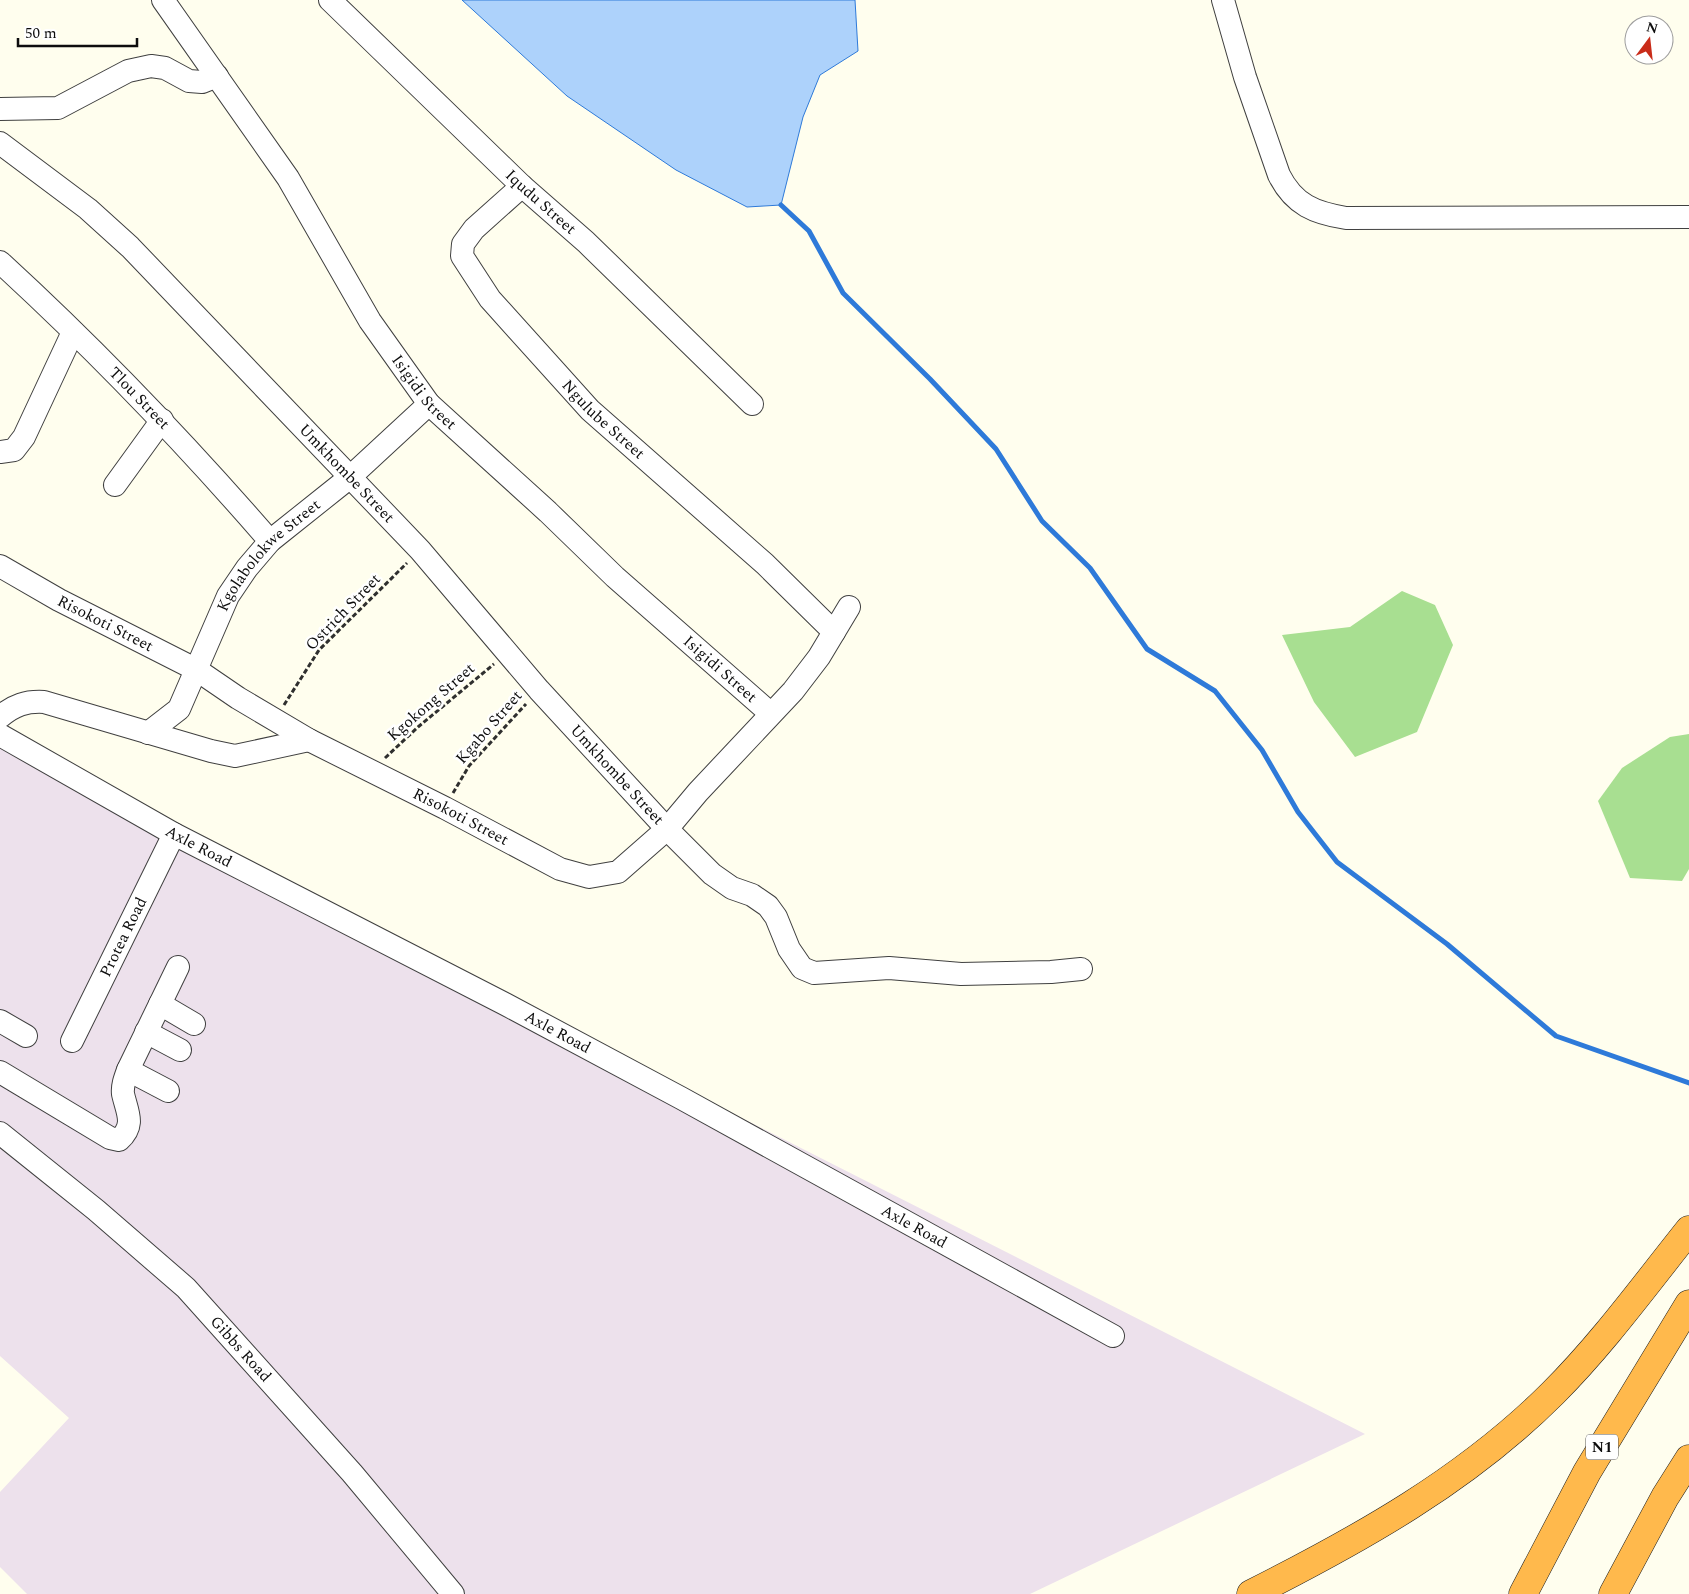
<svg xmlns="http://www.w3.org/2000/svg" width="1689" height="1594" viewBox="0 0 1689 1594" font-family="Spectral,serif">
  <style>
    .industrial { fill: #ede1ec }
    .forest { fill: #a8df91 }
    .water { fill: #add2fb; stroke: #2e7ad9 }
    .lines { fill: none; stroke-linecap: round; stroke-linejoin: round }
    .stream { stroke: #2e7ad9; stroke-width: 5 }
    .minor-casing { stroke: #404040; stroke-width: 24 }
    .highway-casing { stroke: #1e1e1e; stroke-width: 29 }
    .path { stroke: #2f2f2f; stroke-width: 3; stroke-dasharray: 5 2.5; stroke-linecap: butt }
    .minor { stroke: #fff; stroke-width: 22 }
    .highway { stroke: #ffb94c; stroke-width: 28 }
    .labels { text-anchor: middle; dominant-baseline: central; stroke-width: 5; stroke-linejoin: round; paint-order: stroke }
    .shield { fill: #fff; stroke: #565656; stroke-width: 1 }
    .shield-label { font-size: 15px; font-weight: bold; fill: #0d0d0d }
    .street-label { font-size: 16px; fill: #0d0d0d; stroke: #fff }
  </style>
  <rect width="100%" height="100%" fill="#fffeee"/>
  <!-- industrial -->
  <path class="industrial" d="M 0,742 L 1365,1434 L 1030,1594 L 27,1594 L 0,1567 L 0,1492 L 69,1418 L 0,1356 Z"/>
  <!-- forest -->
  <g class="forest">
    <path d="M 1402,591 L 1435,605 L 1453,645 L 1417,732 L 1355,757 L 1314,702 L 1282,635 L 1350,627 Z"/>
    <path d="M 1689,734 L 1689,869 L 1682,881 L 1630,878 L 1598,801 L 1622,768 L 1670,737 Z"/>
  </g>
  <!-- water -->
  <path class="water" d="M 462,0 L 855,0 L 858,51 L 820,75 L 803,117 L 781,205 L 747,207 L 676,170 L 567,96 Z"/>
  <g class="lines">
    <!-- stream -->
    <path class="stream" d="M 781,205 L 809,231 L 843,293 L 930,379 L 996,449 L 1042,521 L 1090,568 L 1147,649 L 1215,691 L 1262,750 L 1298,812 L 1337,862 L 1447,944 L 1556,1036 L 1689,1083"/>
    <defs>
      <g id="minor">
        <path id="s1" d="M 163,0 L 288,178 L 370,321 L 429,404 L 548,512 L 615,577 L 770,713"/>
        <path id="s2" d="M 330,0 L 522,186 L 586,242 L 752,404"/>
        <path d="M 1223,0 L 1245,77 L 1279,175 C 1294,205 1315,213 1346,218 L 1689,217"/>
        <path d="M 0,109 L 58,108 L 128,71 L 151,66 L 165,68 L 189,81 L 202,82 L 217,76"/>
        <path id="s3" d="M 0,143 L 88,209 L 130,247 L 420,550 L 539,690 L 667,829 L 712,874 L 732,888 L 752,895 L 768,906 L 776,917 L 789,949 L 802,968 L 814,973 L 889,968 L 961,974 L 1051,972 L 1081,969"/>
        <path id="s4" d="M 522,186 L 474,229 L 463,244 L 462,256 L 490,299 L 590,410 L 765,564 L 834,632"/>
        <path id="s5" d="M 0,262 C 96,350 185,443 270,541"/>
        <path d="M 0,452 L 14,450 L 24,437 L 73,332"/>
        <path d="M 115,485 L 162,420"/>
        <path id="s6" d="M 0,566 L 59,600 L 197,670 L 238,698 L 309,740 L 445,808 L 560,869 L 589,877 L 618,872 L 667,829 L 698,792 L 793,691 L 819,657 L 849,607"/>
        <path d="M 0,717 C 14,705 26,701 44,702 L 211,751 L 235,756 L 309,740"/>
        <path id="s7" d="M 148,733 L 179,709 L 228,596 L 247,568 L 270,541 L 349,478 L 429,404"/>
        <path id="s8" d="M 0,735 L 174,834 L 505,1004 L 681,1098 L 1113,1336"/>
        <path d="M 160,1004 L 194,1024"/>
        <path d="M 0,1021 L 26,1036"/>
        <path d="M 146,1032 L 180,1050"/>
        <path id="s9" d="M 72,1041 L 174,834"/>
        <path d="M 128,1070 L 168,1091"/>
        <path d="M 0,1072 L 110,1138 L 119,1140 C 136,1125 127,1112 123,1094 C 122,1086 125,1078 128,1070 L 178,967"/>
        <path id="s10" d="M 0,1133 L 96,1210 L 186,1288 L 352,1473 L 453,1594"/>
      </g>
      <g id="highway">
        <path d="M 1251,1594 C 1360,1539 1466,1480 1553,1393 C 1603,1343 1645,1285 1689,1230"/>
        <path d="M 1523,1594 L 1587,1472 L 1689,1304"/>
        <path d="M 1613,1594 L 1665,1497 L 1689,1459"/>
      </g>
    </defs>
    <!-- minor casing -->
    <use href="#minor" class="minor-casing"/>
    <!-- highway casing -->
    <use href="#highway" class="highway-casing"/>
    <!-- path -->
    <g class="path">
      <path d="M 284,705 L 319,650 L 407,563"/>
      <path d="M 385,758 L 418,727 L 494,664"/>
      <path d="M 453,793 L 469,766 L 526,704"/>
    </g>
    <!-- minor -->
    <use href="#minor" class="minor"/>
    <!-- highway -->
    <use href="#highway" class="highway"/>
  </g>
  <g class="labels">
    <!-- shield labels -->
    <rect class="shield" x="1586" y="1434.5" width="32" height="25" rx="4"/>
    <g class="shield-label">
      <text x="1602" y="1447">N1</text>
    </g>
    <!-- street labels -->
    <g class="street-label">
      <text stroke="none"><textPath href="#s2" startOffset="292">Iqudu Street</textPath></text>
      <text stroke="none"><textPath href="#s1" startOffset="472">Isigidi Street</textPath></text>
      <text stroke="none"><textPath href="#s5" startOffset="195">Tlou Street</textPath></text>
      <text stroke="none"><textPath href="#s4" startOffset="312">Ngulube Street</textPath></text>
      <text stroke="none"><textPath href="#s3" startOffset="480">Umkhombe Street</textPath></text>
      <text stroke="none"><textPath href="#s7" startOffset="220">Kgolabolokwe Street</textPath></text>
      <text transform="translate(343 612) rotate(-46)">Ostrich Street</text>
      <text stroke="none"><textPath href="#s6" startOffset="120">Risokoti Street</textPath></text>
      <text stroke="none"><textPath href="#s1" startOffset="878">Isigidi Street</textPath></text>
      <text transform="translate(431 702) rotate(-41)">Kgokong Street</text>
      <text transform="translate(489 727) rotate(-49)">Kgabo Street</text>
      <text stroke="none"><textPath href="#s3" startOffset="885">Umkhombe Street</textPath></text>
      <text stroke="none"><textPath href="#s6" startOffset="525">Risokoti Street</textPath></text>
      <text stroke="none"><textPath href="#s8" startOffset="228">Axle Road</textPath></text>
      <text stroke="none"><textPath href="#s9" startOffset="116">Protea Road</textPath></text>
      <text stroke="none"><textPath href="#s8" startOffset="632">Axle Road</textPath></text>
      <text stroke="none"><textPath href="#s8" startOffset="1038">Axle Road</textPath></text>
      <text stroke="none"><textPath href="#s10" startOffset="324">Gibbs Road</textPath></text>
    </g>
  </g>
  <!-- north arrow -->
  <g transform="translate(1649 40) rotate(15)"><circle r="24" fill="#ffffff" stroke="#9e9e9e"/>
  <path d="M0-4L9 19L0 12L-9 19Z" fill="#c92c19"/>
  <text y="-8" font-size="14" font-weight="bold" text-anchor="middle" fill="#0d0d0d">N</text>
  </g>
  <!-- scale -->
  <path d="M18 38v8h119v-8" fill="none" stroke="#0d0d0d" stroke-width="2.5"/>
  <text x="25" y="38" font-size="15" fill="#0d0d0d" stroke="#ffffff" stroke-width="4" paint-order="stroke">50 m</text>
</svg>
